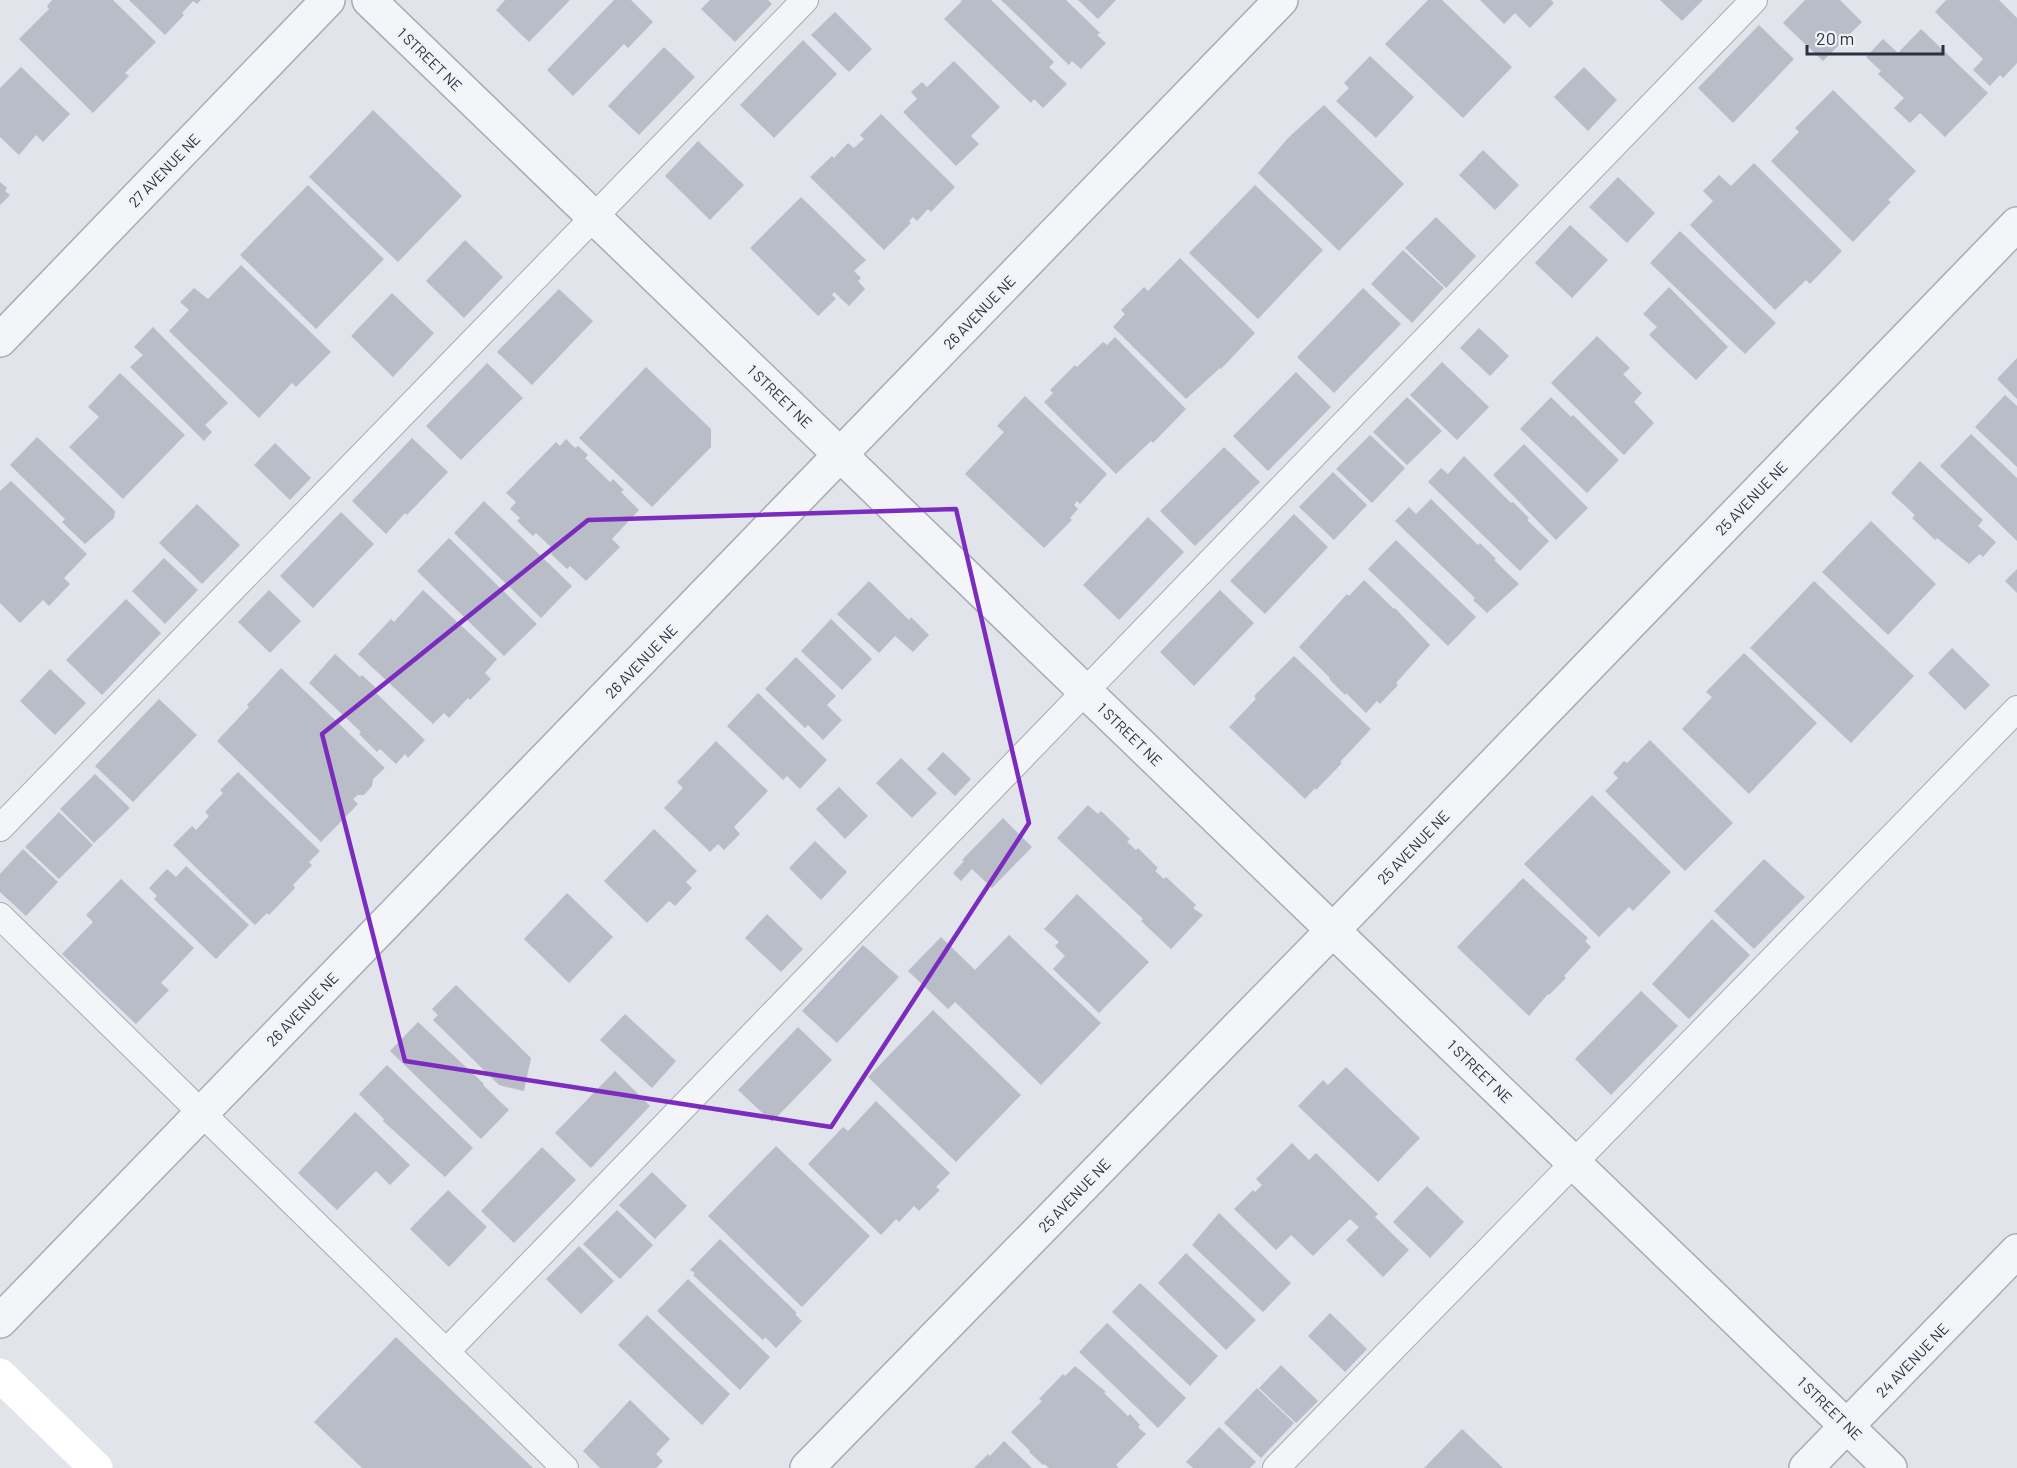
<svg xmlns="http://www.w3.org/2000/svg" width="2017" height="1468" viewBox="0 0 2017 1468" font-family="Barlow,sans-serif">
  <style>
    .building { fill: #b8bdc7 }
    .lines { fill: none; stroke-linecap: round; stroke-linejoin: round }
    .service-casing { stroke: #a6abb4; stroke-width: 28 }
    .minor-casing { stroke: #a6abb4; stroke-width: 36 }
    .service { stroke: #f4f5f8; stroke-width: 26 }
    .minor { stroke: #f4f5f8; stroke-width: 33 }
    .secondary { stroke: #fff; stroke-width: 33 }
    .marked { fill: none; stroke: #7b2cbf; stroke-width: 4.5; stroke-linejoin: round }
    .labels { text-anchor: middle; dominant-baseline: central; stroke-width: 5; stroke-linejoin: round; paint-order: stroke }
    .street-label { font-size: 15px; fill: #293142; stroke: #f1f3f7 }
  </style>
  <rect width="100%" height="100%" fill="#e1e4ea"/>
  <!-- building -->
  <g class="building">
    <path d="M 52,0 L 113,0 L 156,42 L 125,73 L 129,76 L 93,113 L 19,39 L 49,9 L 47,6 Z"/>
    <path d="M 129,0 L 201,0 L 197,4 L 193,1 L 182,13 L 184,15 L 165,35 Z"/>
    <path d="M 505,0 L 570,0 L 529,42 L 496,10 Z"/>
    <path d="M 614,0 L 631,0 L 653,22 L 628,48 L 624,44 L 573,96 L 547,70 Z"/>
    <path d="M 710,0 L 768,0 L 772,4 L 735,42 L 701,9 Z"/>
    <path d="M 960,0 L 991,0 L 1054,62 L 1049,67 L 1067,84 L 1043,108 L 1034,99 L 1031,103 L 944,19 L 962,1 Z"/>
    <path d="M 1001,0 L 1066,0 L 1100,33 L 1097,35 L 1106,43 L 1081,69 L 1072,61 L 1069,65 Z"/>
    <path d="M 1078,0 L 1116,0 L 1098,19 Z"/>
    <path d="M 1428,0 L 1442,0 L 1512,67 L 1463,118 L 1385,44 Z"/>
    <path d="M 1480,0 L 1551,0 L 1554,3 L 1530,28 L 1515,13 L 1504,24 Z"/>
    <path d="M 1660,0 L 1703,0 L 1682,21 Z"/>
    <path d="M 1805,0 L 1840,0 L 1862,22 L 1823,61 L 1783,23 Z"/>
    <path d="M 1946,0 L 1999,0 L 2017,18 L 2017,63 L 2003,78 L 2000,75 L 1990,86 L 1973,70 L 1983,59 L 1935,12 Z"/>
    <path d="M 835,12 L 872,49 L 849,72 L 811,35 Z"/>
    <path d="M 1759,25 L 1794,59 L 1733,123 L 1698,88 Z"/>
    <path d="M 1921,29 L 1988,93 L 1945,137 L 1920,113 L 1910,123 L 1894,108 L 1904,98 L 1878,74 L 1881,71 L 1866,57 L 1883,39 L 1898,53 Z"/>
    <path d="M 803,40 L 837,74 L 774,138 L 740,105 Z"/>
    <path d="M 664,47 L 695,77 L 639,135 L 608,106 Z"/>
    <path d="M 1370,56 L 1414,97 L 1376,138 L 1336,101 L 1349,88 L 1344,83 Z"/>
    <path d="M 954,61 L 1000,107 L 971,136 L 979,144 L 956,166 L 903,112 L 917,99 L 911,92 L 922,82 L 927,87 Z"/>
    <path d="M 21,67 L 70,114 L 43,142 L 36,135 L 19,155 L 0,137 L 0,88 Z"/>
    <path d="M 1584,67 L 1617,100 L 1588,131 L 1554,97 Z"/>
    <path d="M 1833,90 L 1916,171 L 1888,200 L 1891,202 L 1853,242 L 1771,161 L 1799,132 L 1795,128 Z"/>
    <path d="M 1324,105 L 1404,184 L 1339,251 L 1258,173 L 1288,138 Z"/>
    <path d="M 373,110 L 462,196 L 398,262 L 309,177 Z"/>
    <path d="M 881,114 L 955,187 L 931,212 L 928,209 L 917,221 L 913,217 L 909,221 L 911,223 L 884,250 L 810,177 L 832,156 L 834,158 L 848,143 L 854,148 L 864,139 L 860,135 Z"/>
    <path d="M 698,141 L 744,185 L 710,220 L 665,176 Z"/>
    <path d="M 1483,150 L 1519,185 L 1495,210 L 1459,175 Z"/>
    <path d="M 1754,163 L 1842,251 L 1810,284 L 1806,280 L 1775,310 L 1690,225 L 1713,201 L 1703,191 L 1719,175 L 1731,186 Z"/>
    <path d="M 1618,177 L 1655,213 L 1627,243 L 1589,207 Z"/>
    <path d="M 0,182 L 7,188 L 5,191 L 10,195 L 0,205 Z"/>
    <path d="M 308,185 L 384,259 L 316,329 L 240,255 Z"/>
    <path d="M 1255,185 L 1323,250 L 1258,319 L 1189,253 Z"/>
    <path d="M 801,197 L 866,260 L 854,271 L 861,278 L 858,281 L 865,289 L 849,306 L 834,292 L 832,295 L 836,299 L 818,316 L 750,248 Z"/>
    <path d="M 1436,217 L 1476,256 L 1446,288 L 1405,248 Z"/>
    <path d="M 1570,225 L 1608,260 L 1572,298 L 1535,263 Z"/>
    <path d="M 1680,231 L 1776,323 L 1745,354 L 1650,263 Z"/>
    <path d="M 465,240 L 503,277 L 464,318 L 426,281 Z"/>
    <path d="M 1403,250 L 1444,288 L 1412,323 L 1371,284 Z"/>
    <path d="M 1180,258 L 1255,333 L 1221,369 L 1220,368 L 1186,399 L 1113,327 L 1125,314 L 1121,310 L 1144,287 L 1148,291 Z"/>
    <path d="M 241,265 L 331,352 L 296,387 L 292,383 L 259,418 L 169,331 L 189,310 L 180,302 L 194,288 L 208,299 Z"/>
    <path d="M 1669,287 L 1728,347 L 1696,380 L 1649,335 L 1657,327 L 1643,314 Z"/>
    <path d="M 1363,288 L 1401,324 L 1334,393 L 1297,357 Z"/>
    <path d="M 559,289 L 593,321 L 532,385 L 497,352 Z"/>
    <path d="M 392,293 L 434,333 L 393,377 L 351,336 Z"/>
    <path d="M 153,327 L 228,403 L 205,425 L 212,432 L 204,441 L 130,367 L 143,355 L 134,347 Z"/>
    <path d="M 1479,328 L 1509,356 L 1490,376 L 1460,348 Z"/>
    <path d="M 1597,336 L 1630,368 L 1623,374 L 1642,393 L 1634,402 L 1654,423 L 1624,455 L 1551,383 Z"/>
    <path d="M 1115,337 L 1186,409 L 1153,443 L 1151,441 L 1116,474 L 1044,402 L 1053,393 L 1050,390 L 1075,365 L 1077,367 L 1103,342 L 1107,345 Z"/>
    <path d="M 2017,358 L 2017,399 L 1997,379 Z"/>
    <path d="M 1442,362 L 1489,407 L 1457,440 L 1410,395 Z"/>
    <path d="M 487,363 L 523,398 L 461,460 L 426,426 Z"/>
    <path d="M 646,367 L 711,429 L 711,447 L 652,507 L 579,438 Z"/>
    <path d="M 1296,372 L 1331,407 L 1268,471 L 1233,436 Z"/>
    <path d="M 120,373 L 185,435 L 123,499 L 69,447 L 99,417 L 88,407 Z"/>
    <path d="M 2005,395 L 2017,406 L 2017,467 L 1975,427 Z"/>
    <path d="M 1025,396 L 1107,474 L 1080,504 L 1077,501 L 1074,505 L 1078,509 L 1070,518 L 1072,520 L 1044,548 L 965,474 L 1004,432 L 997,426 Z"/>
    <path d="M 1407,397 L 1442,431 L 1407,465 L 1373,432 Z"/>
    <path d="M 1551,397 L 1571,417 L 1573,415 L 1619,460 L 1587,493 L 1520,429 Z"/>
    <path d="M 1971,434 L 2017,478 L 2017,541 L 1940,466 Z"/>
    <path d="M 1370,435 L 1405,468 L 1372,503 L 1336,469 Z"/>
    <path d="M 37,437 L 115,511 L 114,518 L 85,544 L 62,522 L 65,519 L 10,465 Z"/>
    <path d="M 412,438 L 448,472 L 407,515 L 405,513 L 386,534 L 352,501 Z"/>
    <path d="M 566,439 L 575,448 L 578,446 L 588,455 L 585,458 L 610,482 L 613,479 L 624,490 L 621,492 L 639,510 L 612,539 L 620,547 L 586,581 L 570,566 L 567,569 L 551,554 L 554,550 L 536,533 L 533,536 L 517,521 L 520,518 L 510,509 L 516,502 L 506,493 L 556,442 L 560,446 Z"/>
    <path d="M 275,443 L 311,478 L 290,500 L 254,465 Z"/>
    <path d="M 1524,444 L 1588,508 L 1556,540 L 1493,475 Z"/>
    <path d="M 1224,447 L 1260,482 L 1195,546 L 1160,511 Z"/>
    <path d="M 1464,456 L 1511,503 L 1513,502 L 1529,518 L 1527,520 L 1549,541 L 1520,571 L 1428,482 L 1441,468 L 1448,474 Z"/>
    <path d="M 1920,461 L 1983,520 L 1978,526 L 1996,542 L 1983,557 L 1980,554 L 1969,564 L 1937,538 L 1935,540 L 1912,518 L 1915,515 L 1891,493 Z"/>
    <path d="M 1333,472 L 1367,505 L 1334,540 L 1299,507 Z"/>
    <path d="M 11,481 L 87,554 L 64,578 L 70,584 L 49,606 L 43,600 L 20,623 L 0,603 L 0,491 Z"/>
    <path d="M 1431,499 L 1478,545 L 1480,543 L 1496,559 L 1494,560 L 1519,584 L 1487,613 L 1473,600 L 1475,598 L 1395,521 L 1409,507 L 1416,514 Z"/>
    <path d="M 484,501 L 572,586 L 541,618 L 454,533 Z"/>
    <path d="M 197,504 L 240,545 L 202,584 L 159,543 Z"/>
    <path d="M 341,512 L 374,544 L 313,608 L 280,576 Z"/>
    <path d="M 1294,514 L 1328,547 L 1265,614 L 1230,581 Z"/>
    <path d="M 1148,517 L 1184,552 L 1119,620 L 1083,585 Z"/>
    <path d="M 1871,521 L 1936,584 L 1888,635 L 1822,572 Z"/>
    <path d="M 449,538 L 537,624 L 504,656 L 417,571 Z"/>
    <path d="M 1396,540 L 1476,617 L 1448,646 L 1368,569 Z"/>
    <path d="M 164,558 L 198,590 L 165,624 L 132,591 Z"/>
    <path d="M 2017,569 L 2017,593 L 2005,581 Z"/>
    <path d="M 1364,580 L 1394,609 L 1395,608 L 1430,645 L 1396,683 L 1398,685 L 1380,704 L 1377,701 L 1366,713 L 1346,693 L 1345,695 L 1329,679 L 1330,678 L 1299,647 L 1347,594 L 1349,596 Z"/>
    <path d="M 869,581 L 909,620 L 911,617 L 929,635 L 913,652 L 895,636 L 879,653 L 837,614 Z"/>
    <path d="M 1814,581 L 1914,676 L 1851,743 L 1750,648 Z"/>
    <path d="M 269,590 L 301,621 L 270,653 L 238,622 Z"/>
    <path d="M 423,590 L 497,659 L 485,673 L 491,679 L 470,700 L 468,698 L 449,718 L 444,713 L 433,724 L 358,654 L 391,619 L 394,622 Z"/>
    <path d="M 1220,590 L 1254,623 L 1194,686 L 1160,652 Z"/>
    <path d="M 126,599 L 161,633 L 102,695 L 66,660 Z"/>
    <path d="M 831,619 L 872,659 L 842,690 L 801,651 Z"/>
    <path d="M 1952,648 L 1990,685 L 1965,710 L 1928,673 Z"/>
    <path d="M 1744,653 L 1817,723 L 1749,794 L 1682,729 L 1712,697 L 1706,692 Z"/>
    <path d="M 335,654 L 360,677 L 362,675 L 378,690 L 376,693 L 425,740 L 408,758 L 405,754 L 396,764 L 380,749 L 377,752 L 359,734 L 361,732 L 309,683 Z"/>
    <path d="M 1294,656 L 1371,729 L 1340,762 L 1342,763 L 1316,790 L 1315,788 L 1305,799 L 1229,727 L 1256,699 L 1254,696 Z"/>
    <path d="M 796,657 L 836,696 L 827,705 L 842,720 L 823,740 L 808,725 L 805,728 L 765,689 Z"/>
    <path d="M 281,668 L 385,768 L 373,779 L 372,786 L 364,795 L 358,795 L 353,799 L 358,804 L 321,842 L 217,741 L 249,707 L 247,705 Z"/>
    <path d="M 50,669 L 86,703 L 55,735 L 20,701 Z"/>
    <path d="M 758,693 L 827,760 L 800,789 L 787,776 L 783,780 L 727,726 Z"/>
    <path d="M 159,699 L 197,735 L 133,802 L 95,766 Z"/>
    <path d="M 1650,740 L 1733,823 L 1685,871 L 1605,791 L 1618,778 L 1613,773 L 1624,761 L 1627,763 Z"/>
    <path d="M 716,741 L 768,791 L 734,827 L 740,834 L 724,850 L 718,844 L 710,852 L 664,808 L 683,788 L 677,782 Z"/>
    <path d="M 943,752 L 971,779 L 955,796 L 927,769 Z"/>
    <path d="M 901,758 L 937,793 L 912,818 L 876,783 Z"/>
    <path d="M 238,772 L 320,851 L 309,862 L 312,865 L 293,885 L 295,888 L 269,915 L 267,913 L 255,925 L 173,845 L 192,826 L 196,830 L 209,816 L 205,812 L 223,793 L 220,790 Z"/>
    <path d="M 95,774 L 130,808 L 94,843 L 60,809 Z"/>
    <path d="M 839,787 L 868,816 L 845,839 L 816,809 Z"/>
    <path d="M 1592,795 L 1671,872 L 1633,911 L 1629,907 L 1599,937 L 1524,864 Z"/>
    <path d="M 1088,805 L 1098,814 L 1101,811 L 1130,839 L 1127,842 L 1136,850 L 1138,848 L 1158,868 L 1155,871 L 1164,879 L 1166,877 L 1196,905 L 1193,908 L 1203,915 L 1171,949 L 1141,921 L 1143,919 L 1057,838 Z"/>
    <path d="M 59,812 L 93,845 L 59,879 L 25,847 Z"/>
    <path d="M 1003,818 L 1032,847 L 992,888 L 972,869 L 961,881 L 953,873 L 964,861 L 962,860 Z"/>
    <path d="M 654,829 L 697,871 L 686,882 L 692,888 L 675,906 L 669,901 L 647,923 L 604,881 Z"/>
    <path d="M 815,841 L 847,872 L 821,900 L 789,868 Z"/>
    <path d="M 23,849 L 58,882 L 26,916 L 0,892 L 0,874 Z"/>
    <path d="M 1764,859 L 1805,897 L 1754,949 L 1714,911 Z"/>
    <path d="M 186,866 L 249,925 L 216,959 L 154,899 L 157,896 L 149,888 L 167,869 L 176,877 Z"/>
    <path d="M 1523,878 L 1588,938 L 1585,941 L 1591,947 L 1564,976 L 1566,978 L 1549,995 L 1548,994 L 1529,1016 L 1457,947 Z"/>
    <path d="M 121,879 L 194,948 L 161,983 L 169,990 L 136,1024 L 62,954 L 93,922 L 86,915 Z"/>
    <path d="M 567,893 L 613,937 L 569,983 L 524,939 Z"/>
    <path d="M 1077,894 L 1149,962 L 1099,1013 L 1053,969 L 1065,956 L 1055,946 L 1059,942 L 1044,929 Z"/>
    <path d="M 767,914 L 803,949 L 781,972 L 745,938 Z"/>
    <path d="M 1712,919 L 1750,955 L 1689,1019 L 1652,984 Z"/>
    <path d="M 1009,935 L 1101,1023 L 1041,1085 L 955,1002 L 948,1009 L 908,971 L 941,937 L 975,970 Z"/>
    <path d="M 863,945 L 899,977 L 837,1043 L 802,1011 Z"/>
    <path d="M 456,985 L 531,1058 L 524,1091 L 499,1085 L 433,1020 L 438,1015 L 432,1009 Z"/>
    <path d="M 1641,991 L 1678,1026 L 1611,1095 L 1575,1059 Z"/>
    <path d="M 933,1010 L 1021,1095 L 956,1162 L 868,1077 Z"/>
    <path d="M 625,1014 L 676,1061 L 652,1088 L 600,1040 Z"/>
    <path d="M 418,1022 L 484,1084 L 483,1085 L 509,1110 L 481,1139 L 390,1051 Z"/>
    <path d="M 798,1027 L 832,1060 L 772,1122 L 738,1090 Z"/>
    <path d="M 387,1065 L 473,1148 L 445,1177 L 383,1121 L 384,1119 L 359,1094 Z"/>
    <path d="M 1346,1067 L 1420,1138 L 1378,1182 L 1298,1106 L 1323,1080 L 1328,1085 Z"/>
    <path d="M 615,1071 L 650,1106 L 591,1168 L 555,1133 Z"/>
    <path d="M 876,1101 L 950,1173 L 936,1187 L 940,1190 L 919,1211 L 914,1206 L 899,1222 L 896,1219 L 881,1235 L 808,1164 L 843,1127 L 848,1131 Z"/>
    <path d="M 355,1112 L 410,1165 L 390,1185 L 376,1171 L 337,1210 L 298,1173 Z"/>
    <path d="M 1292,1143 L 1309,1160 L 1316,1153 L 1378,1214 L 1375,1217 L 1409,1250 L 1383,1277 L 1346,1240 L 1359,1227 L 1350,1219 L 1313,1256 L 1291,1235 L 1276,1250 L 1234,1209 L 1253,1190 L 1255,1192 L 1262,1185 L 1256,1179 Z"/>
    <path d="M 776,1146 L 870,1236 L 802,1307 L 708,1216 Z"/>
    <path d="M 542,1147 L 576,1180 L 514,1243 L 481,1211 Z"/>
    <path d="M 652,1172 L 687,1206 L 655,1239 L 619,1205 Z"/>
    <path d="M 1427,1186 L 1464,1222 L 1430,1258 L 1393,1222 Z"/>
    <path d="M 448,1190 L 487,1227 L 449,1267 L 410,1229 Z"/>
    <path d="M 617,1210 L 653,1245 L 620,1279 L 583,1244 Z"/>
    <path d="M 1219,1213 L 1291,1283 L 1263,1312 L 1192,1245 Z"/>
    <path d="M 720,1239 L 797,1313 L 795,1314 L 802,1321 L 776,1348 L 765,1337 L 763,1340 L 750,1328 L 693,1275 L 695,1273 L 690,1270 Z"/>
    <path d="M 579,1246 L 614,1281 L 581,1314 L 546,1279 Z"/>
    <path d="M 1186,1253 L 1256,1320 L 1226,1350 L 1158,1283 Z"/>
    <path d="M 688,1279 L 770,1357 L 740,1390 L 657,1311 Z"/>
    <path d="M 1140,1283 L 1218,1356 L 1190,1386 L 1112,1312 Z"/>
    <path d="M 1330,1313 L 1367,1349 L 1345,1372 L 1308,1336 Z"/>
    <path d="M 647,1315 L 730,1394 L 702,1425 L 618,1345 Z"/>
    <path d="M 1107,1323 L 1186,1398 L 1158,1428 L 1079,1352 Z"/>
    <path d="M 396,1337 L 533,1468 L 362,1468 L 314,1422 Z"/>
    <path d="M 1281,1365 L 1318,1401 L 1296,1423 L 1259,1388 Z"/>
    <path d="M 1075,1366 L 1106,1392 L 1104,1393 L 1128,1416 L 1130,1414 L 1140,1425 L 1138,1427 L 1146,1434 L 1116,1465 L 1119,1468 L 1049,1468 L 1044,1464 L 1043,1465 L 1029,1452 L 1030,1451 L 1011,1432 L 1042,1401 L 1039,1399 L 1063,1374 L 1065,1376 Z"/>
    <path d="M 1257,1388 L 1294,1423 L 1261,1458 L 1224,1423 Z"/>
    <path d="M 630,1400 L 670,1439 L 656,1454 L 663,1461 L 656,1468 L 600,1468 L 583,1451 Z"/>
    <path d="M 1219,1427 L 1256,1462 L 1250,1468 L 1193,1468 L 1186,1462 Z"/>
    <path d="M 1462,1429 L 1503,1468 L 1424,1468 Z"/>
    <path d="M 1004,1441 L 1032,1468 L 974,1468 L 988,1454 L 990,1456 Z"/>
  </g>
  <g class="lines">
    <defs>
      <g id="service">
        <path d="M 0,828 L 805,0"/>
        <path d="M 0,916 L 565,1468"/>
        <path d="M 446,1352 L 1754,0"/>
        <path d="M 1276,1468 L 2017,709"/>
      </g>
      <g id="minor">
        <path d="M 369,0 L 1890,1468"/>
        <path d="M 0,340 L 328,0"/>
        <path d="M 0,1321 L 1281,0"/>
        <path d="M 807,1468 L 1333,930 L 2017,224"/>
        <path d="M 1806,1468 L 2017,1251"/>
      </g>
    </defs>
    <!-- service casing -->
    <use href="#service" class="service-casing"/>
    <!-- minor casing -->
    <use href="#minor" class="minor-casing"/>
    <!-- service -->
    <use href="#service" class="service"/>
    <!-- minor -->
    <use href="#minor" class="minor"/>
    <!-- secondary -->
    <path class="secondary" d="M 0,1375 L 96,1468"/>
  </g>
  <!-- marked area -->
  <path class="marked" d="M 956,509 L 1029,823 L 831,1127 L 405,1061 L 322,734 L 588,520 Z"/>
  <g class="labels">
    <!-- street labels -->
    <g class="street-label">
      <text transform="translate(430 59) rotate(44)">1 STREET NE</text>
      <text transform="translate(164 170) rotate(-46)">27 AVENUE NE</text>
      <text transform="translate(979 312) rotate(-46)">26 AVENUE NE</text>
      <text transform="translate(780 396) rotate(44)">1 STREET NE</text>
      <text transform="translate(1751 498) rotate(-46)">25 AVENUE NE</text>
      <text transform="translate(641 661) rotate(-46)">26 AVENUE NE</text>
      <text transform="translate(1130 734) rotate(44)">1 STREET NE</text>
      <text transform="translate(1413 847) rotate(-46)">25 AVENUE NE</text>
      <text transform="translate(302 1009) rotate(-46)">26 AVENUE NE</text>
      <text transform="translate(1480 1071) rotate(44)">1 STREET NE</text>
      <text transform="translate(1074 1195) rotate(-46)">25 AVENUE NE</text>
      <text transform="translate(1912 1360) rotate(-46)">24 AVENUE NE</text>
      <text transform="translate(1830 1408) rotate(44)">1 STREET NE</text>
    </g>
  </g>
  <!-- scale -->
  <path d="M1807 45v9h136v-9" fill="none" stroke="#293142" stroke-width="3"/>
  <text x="1816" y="45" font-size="18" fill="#293142" stroke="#f1f3f7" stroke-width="4.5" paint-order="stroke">20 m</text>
</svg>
